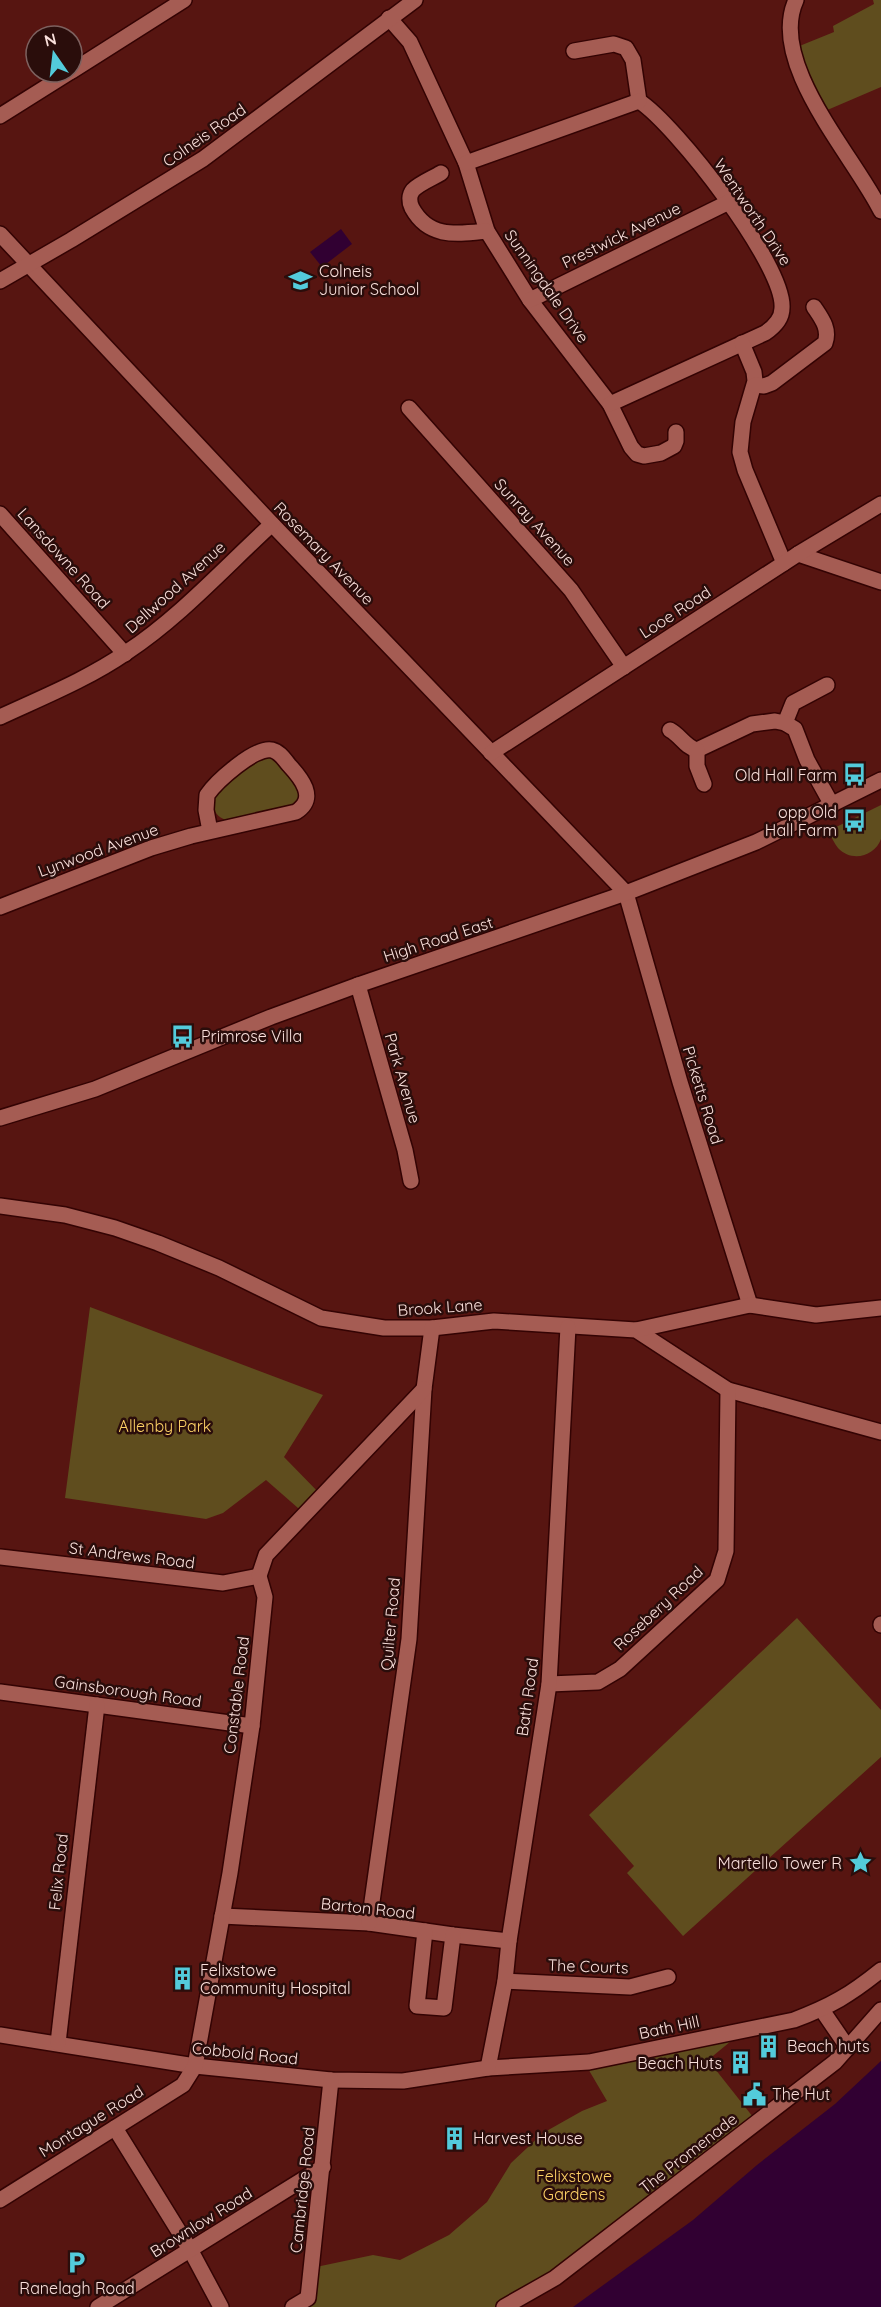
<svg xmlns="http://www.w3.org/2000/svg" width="881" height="2307" viewBox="0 0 881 2307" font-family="Quicksand,sans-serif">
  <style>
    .green { fill: #5f4d1e }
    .water { fill: #310032 }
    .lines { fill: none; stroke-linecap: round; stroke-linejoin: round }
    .minor-casing { stroke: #330303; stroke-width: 18 }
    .minor { stroke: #a55c53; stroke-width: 15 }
    .labels { text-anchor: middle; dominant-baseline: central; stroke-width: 5; stroke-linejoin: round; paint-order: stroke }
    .street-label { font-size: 16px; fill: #fae0dc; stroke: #2a0d0b }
    .poi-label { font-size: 16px; fill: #fae0dc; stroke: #2a0d0b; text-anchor: start }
    .park-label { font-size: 16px; fill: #fed266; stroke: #2a0d0b }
  </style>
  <rect width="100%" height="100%" fill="#571511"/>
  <!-- green -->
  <g class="green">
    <path d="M 873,0 L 881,0 L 881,87 L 825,111 L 806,71 L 797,47 L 834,32 L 833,26 L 874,4 Z"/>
    <path d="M 273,754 L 300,784 L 301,804 L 232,822 C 216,818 212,811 212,795 L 257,756 Z"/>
    <path d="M 881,805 C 881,814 881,830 881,839 C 875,856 852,863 838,848 C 834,843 831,836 828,831 Z"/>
    <path d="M 90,1307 L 323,1395 L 284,1457 L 323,1497 L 306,1515 L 266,1480 L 223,1513 L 206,1519 L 65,1498 Z"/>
    <path d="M 797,1618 L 881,1710 L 881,1757 L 683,1936 L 627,1873 L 634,1866 L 589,1815 Z"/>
    <path d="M 736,2037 L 708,2060 L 753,2117 L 564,2267 L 499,2307 L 301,2307 L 316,2267 L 373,2255 L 400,2260 L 449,2235 L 487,2202 L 511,2163 L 543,2133 L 582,2111 L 607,2101 L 587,2067 Z"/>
  </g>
  <!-- water -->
  <g class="water">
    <path d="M 341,229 L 352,244 L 322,267 L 310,252 Z"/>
    <path d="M 881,2061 L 881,2307 L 573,2307 L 693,2220 L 757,2165 L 835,2104 Z"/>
  </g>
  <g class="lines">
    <defs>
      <g id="minor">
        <path d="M 796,0 C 767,63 854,156 881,211"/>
        <path d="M 389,18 L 410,42 L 466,163 L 487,231 L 530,300 L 610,404 L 631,447 L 637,454 L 644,456 L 661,453 L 674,446 L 676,441 L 676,432"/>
        <path d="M 574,51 L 614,44 L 626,48 L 633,60 L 639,101 C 675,124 785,265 782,308 C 782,319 774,327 765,333 L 610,404"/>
        <path d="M 72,71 L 184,0"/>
        <path d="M 0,116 L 70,72"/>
        <path d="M 466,163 L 639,101"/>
        <path d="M 441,173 C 433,178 420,183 413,190 C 409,195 409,202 412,208 C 429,239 457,234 487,231"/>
        <path d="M 0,234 L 272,524 L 626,893 L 680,1082 L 750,1305"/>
        <path d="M 0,281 L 71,240 L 203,159 L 415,0"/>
        <path d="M 530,300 L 729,202"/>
        <path d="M 742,343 L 754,372 L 755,381 L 743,422 L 740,452 L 745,470 L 784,563"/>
        <path d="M 755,385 L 764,386 L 772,383 L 825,343 C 830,329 822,319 814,307"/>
        <path d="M 409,408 L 571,590 L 624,667"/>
        <path d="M 0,514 L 125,654"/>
        <path d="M 798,554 L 881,582"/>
        <path d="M 0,717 C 43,697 88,679 127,652 C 180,617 225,567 272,524"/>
        <path d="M 785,723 L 793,703 L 827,685"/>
        <path d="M 670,730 C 680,735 685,747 697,750 L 752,724 L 775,721 L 785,723 L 795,729 L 807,760 L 832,805"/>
        <path d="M 697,750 L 697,766 L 704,784"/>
        <path d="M 491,753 L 798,554 L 881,504"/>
        <path d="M 0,907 L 151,848 L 191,836 L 296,812 C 318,798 301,778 289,765 C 284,759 280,752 272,750 C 255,746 216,782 207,795 L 206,810 L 210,831"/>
        <path d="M 358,985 L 405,1150 L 411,1181"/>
        <path d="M 0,1118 L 95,1089 L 271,1017 L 358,985 L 626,893 L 756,842 L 881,780"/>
        <path d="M 0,1206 L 65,1215 L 115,1228 L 158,1243 L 219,1268 L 321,1318 L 384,1328 L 432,1328 L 494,1321 L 636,1330 L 728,1390 L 881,1432"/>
        <path d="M 636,1330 L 750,1305 L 816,1315 L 881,1308"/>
        <path d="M 0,1557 L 223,1583 L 259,1576"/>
        <path d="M 881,1624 L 881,1625"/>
        <path d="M 549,1684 L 598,1682 L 620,1669 L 717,1580 L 726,1551 L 728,1390"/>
        <path d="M 0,1692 L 252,1726"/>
        <path d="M 222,1916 L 369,1923 L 453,1935 L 509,1941"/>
        <path d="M 369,1923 L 409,1639 L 424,1389 L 432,1328"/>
        <path d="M 425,1931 L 417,2006 L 444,2008 L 453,1935"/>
        <path d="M 505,1981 L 630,1987 L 668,1977"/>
        <path d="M 822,2010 L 848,2048"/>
        <path d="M 0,2035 L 195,2066 L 331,2080 L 403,2081 L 488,2068 L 589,2062 L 794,2020 C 831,2006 850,1995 881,1970"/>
        <path d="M 58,2043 L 97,1705"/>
        <path d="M 488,2068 L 505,1981 L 509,1941 L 549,1684 L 568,1327"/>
        <path d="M 115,2128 L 191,2251 L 221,2307"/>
        <path d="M 0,2200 L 183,2085 L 195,2066 L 230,1873 L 252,1726 L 265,1597 L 259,1576 L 266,1555 L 424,1389"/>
        <path d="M 98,2307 L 323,2167"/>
        <path d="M 293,2307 L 308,2298 L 331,2080"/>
        <path d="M 504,2307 L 555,2278 L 835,2062 L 881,2010"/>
      </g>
    </defs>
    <!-- minor casing -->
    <use href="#minor" class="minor-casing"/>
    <!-- minor -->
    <use href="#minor" class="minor"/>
  </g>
  <!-- icons -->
  <defs>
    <symbol id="school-bare" viewBox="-9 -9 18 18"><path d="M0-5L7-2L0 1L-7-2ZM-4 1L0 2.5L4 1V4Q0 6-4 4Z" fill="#53cbdb" stroke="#2a0d0b" stroke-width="2.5" paint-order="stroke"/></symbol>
    <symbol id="bus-bare" viewBox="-9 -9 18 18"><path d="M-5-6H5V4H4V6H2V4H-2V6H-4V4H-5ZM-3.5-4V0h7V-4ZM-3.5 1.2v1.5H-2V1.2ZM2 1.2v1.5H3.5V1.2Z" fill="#53cbdb" stroke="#2a0d0b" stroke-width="2.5" paint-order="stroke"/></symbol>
    <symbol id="sight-bare" viewBox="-9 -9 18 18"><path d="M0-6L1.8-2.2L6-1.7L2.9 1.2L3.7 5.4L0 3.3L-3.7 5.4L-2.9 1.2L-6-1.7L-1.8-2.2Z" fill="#53cbdb" stroke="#2a0d0b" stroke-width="2.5" paint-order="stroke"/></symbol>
    <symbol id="building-bare" viewBox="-9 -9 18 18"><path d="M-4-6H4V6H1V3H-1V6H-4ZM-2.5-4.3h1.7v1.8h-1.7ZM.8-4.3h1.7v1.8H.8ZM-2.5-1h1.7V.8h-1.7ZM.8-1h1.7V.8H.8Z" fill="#53cbdb" stroke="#2a0d0b" stroke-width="2.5" paint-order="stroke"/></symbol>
    <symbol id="civic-bare" viewBox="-9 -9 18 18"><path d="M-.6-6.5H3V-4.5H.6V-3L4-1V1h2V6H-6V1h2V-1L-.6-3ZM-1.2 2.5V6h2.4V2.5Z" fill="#53cbdb" stroke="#2a0d0b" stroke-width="2.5" paint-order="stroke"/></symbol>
    <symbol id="parking-bare" viewBox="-9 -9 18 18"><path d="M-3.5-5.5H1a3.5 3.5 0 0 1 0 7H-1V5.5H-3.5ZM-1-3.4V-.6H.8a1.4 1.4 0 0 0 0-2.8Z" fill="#53cbdb" stroke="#2a0d0b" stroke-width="2.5" paint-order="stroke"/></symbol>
  </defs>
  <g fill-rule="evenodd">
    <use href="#school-bare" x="284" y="264" width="33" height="33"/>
    <use href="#bus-bare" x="838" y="758" width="33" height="33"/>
    <use href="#bus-bare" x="838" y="804" width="33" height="33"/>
    <use href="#bus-bare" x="166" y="1020" width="33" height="33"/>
    <use href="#sight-bare" x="844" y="1846" width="33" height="33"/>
    <use href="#building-bare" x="166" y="1962" width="33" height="33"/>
    <use href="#building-bare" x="752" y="2030" width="33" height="33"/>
    <use href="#building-bare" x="724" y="2046" width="33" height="33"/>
    <use href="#civic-bare" x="738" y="2078" width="33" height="33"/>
    <use href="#building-bare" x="438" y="2122" width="33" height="33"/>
    <use href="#parking-bare" x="60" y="2246" width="33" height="33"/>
  </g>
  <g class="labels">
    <!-- street labels -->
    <g class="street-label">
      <text transform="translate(204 135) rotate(-35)">Colneis Road</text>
      <text transform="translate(753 212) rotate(56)">Wentworth Drive</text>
      <text transform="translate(621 235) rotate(-26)">Prestwick Avenue</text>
      <text transform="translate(547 286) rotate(55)">Sunningdale Drive</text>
      <text transform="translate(535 522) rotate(48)">Sunray Avenue</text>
      <text transform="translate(324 553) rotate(46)">Rosemary Avenue</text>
      <text transform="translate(64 558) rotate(48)">Lansdowne Road</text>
      <text transform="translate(175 587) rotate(-42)">Dellwood Avenue</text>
      <text transform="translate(675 612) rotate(-33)">Looe Road</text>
      <text transform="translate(98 850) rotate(-20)">Lynwood Avenue</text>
      <text transform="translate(438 939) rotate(-18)">High Road East</text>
      <text transform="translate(403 1078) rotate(74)">Park Avenue</text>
      <text transform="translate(703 1095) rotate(73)">Picketts Road</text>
      <text transform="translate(440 1307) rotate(-4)">Brook Lane</text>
      <text transform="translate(132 1555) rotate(7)">St Andrews Road</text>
      <text transform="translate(658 1608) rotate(-43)">Rosebery Road</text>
      <text transform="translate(390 1624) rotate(-85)">Quilter Road</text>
      <text transform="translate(128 1691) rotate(8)">Gainsborough Road</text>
      <text transform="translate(236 1695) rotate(-83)">Constable Road</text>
      <text transform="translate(527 1697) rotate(-82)">Bath Road</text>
      <text transform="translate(58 1872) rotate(-84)">Felix Road</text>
      <text transform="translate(368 1908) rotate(6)">Barton Road</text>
      <text transform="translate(588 1966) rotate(2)">The Courts</text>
      <text transform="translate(669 2027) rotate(-12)">Bath Hill</text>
      <text transform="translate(245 2053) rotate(6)">Cobbold Road</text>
      <text transform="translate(91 2121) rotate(-32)">Montague Road</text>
      <text transform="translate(688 2153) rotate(-38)">The Promenade</text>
      <text transform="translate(302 2190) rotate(-84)">Cambridge Road</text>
      <text transform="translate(201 2222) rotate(-32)">Brownlow Road</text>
    </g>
    <!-- poi labels -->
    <g class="poi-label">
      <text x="319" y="271">Colneis<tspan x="319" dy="18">Junior School</tspan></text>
      <text x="837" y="775" text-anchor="end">Old Hall Farm</text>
      <text x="837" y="812" text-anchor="end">opp Old<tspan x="837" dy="18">Hall Farm</tspan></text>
      <text x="201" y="1036">Primrose Villa</text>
      <text x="842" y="1863" text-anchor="end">Martello Tower R</text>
      <text x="200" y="1970">Felixstowe<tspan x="200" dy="18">Community Hospital</tspan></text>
      <text x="787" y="2046">Beach huts</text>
      <text x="722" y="2063" text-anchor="end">Beach Huts</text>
      <text x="772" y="2094">The Hut</text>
      <text x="473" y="2138">Harvest House</text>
      <text x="77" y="2288" text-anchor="middle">Ranelagh Road</text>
    </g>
    <!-- park labels -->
    <g class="park-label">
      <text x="165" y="1426">Allenby Park</text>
      <text x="574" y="2176">Felixstowe<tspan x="574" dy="18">Gardens</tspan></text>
    </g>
  </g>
  <!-- north arrow -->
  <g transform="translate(54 54) rotate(346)"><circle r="28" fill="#2a0d0b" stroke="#7d615f" stroke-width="1.5"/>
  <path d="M0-4.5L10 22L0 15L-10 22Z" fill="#53cbdb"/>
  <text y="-9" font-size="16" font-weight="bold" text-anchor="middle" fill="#fae0dc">N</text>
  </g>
</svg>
